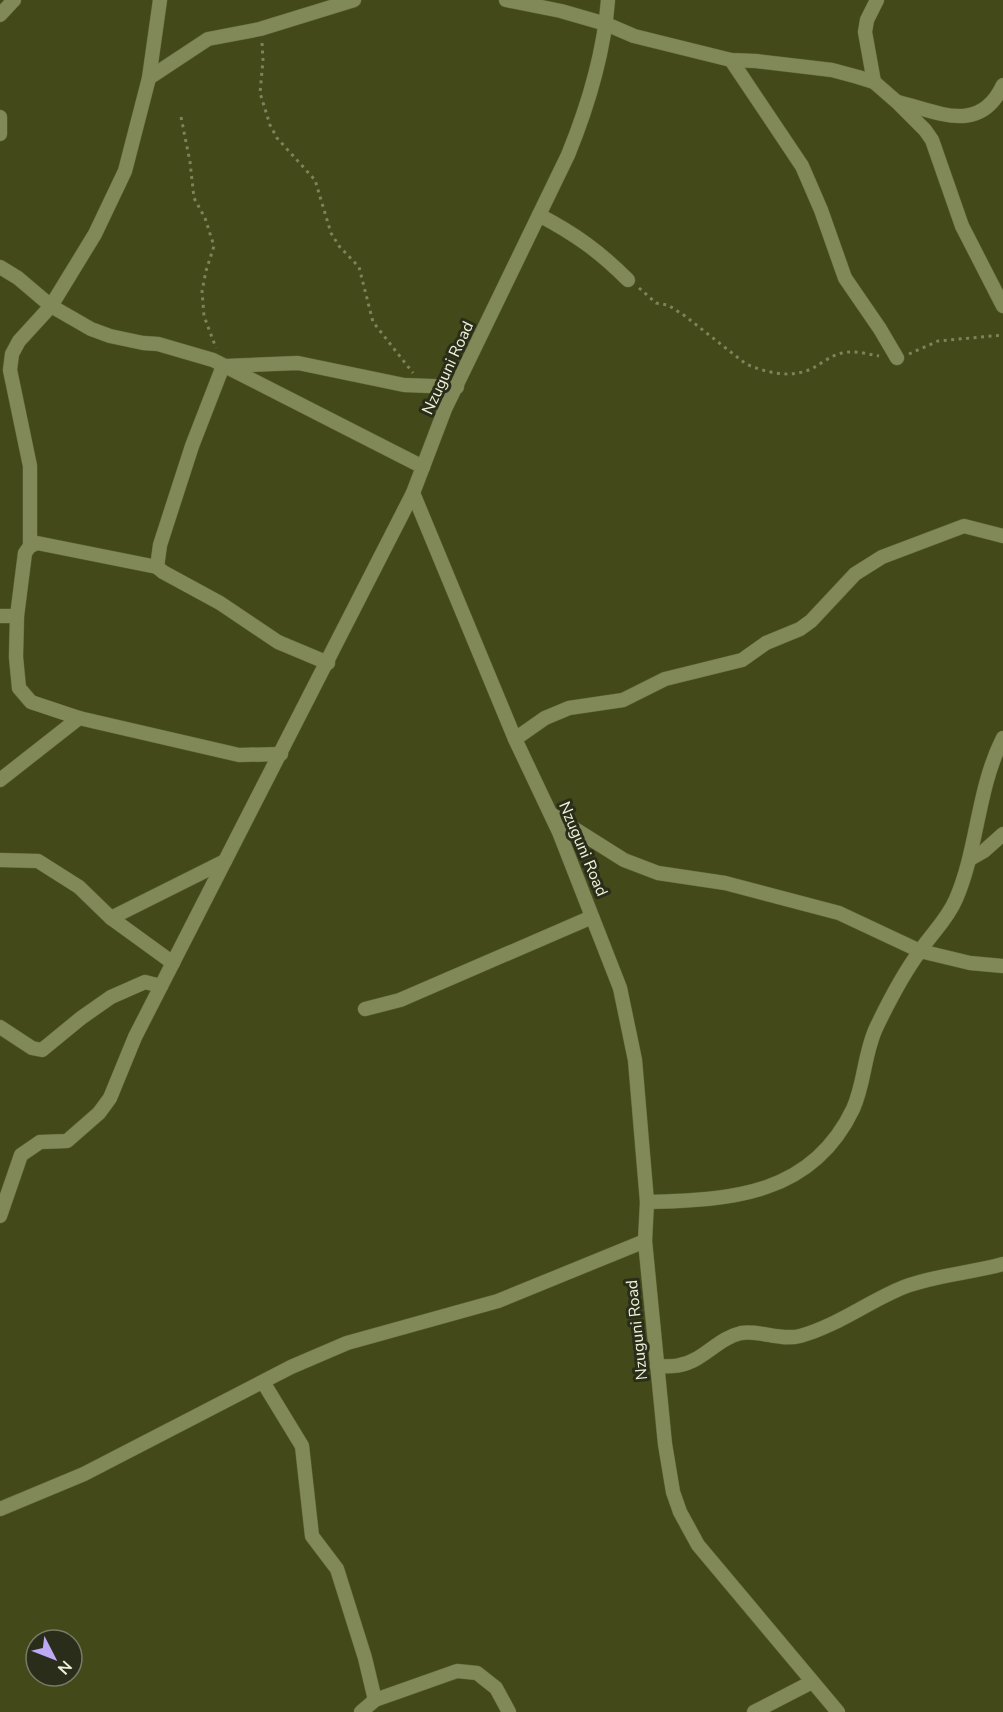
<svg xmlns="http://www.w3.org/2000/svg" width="1003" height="1712" viewBox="0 0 1003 1712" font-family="'Nunito Sans',sans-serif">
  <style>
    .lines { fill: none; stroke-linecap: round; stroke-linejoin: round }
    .minor-casing { stroke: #60663d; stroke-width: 15 }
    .path { stroke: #7e835b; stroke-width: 3; stroke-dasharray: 3 4.5; stroke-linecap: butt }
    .minor { stroke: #828958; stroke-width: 14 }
    .labels { text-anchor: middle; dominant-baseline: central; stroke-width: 6; stroke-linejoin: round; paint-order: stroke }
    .street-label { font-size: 16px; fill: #eef3d9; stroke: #2a2d19 }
  </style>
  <rect width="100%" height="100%" fill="#434919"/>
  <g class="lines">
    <defs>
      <g id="minor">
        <path d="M 506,0 L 561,11 L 606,24 L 634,36 L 731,60 L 756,61 L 832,70 L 858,77 L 874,82 L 897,102 L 925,130 L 932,140 L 962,226 L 1003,306"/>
        <path d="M 0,15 L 14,0"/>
        <path d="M 731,60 L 802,166 L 821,210 L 845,278 L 880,329 L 897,358"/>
        <path d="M 149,78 L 208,39 L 260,29 L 354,0"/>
        <path d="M 874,82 L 865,32 L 867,20 L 877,0"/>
        <path d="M 898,102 C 938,112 980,135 1003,85"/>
        <path d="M 0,117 L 0,134"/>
        <path d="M 539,215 C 575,234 599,251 628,280"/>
        <path d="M 0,267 L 18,278 L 51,306 L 91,329 L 110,336 L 143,343 L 158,344 L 213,360 L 423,467"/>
        <path d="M 223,366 L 192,446 L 160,545 L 157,567 L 163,572 L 220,603 L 278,642 L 328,663"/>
        <path d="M 226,366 L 298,363 L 404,385 L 457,387"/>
        <path d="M 413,493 L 515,739 L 559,832 L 620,988 L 635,1060 L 647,1202 L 645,1241 L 665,1444 L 673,1492 L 680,1512 L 698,1545 L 838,1712"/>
        <path d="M 30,546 L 30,466 L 10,370 L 12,354 L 19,341 L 51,306 L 95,234 L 125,171 L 149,78 L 160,0"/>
        <path d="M 157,567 L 37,543 L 30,546 L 25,553 L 17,616 L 16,657 L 19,688 L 31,702 L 79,718 L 239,755 L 281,754"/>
        <path d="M 0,616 L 17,616"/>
        <path d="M 515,739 L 545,718 L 569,708 L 623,700 L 665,679 L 742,660 L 766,643 L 800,629 L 811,621 L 855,574 L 882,557 L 964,526 L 1003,536"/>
        <path d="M 0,780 L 79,718"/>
        <path d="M 551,814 L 624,860 L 658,873 L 725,883 L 839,913 L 920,951 L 970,963 L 1003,966"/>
        <path d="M 970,859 L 984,851 L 1003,834"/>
        <path d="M 0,860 L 38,861 L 79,887 L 111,918 L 225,861"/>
        <path d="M 111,918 L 173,963"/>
        <path d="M 365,1009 L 400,1000 L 592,917"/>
        <path d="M 0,1027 L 32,1048 L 42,1050 L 81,1018 L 111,997 L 145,982 L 161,986"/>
        <path d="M 647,1202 C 732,1200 812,1195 853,1109 C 865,1083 864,1052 877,1026 C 889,1001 903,974 920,951 C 932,933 947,920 956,899 C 978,848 977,789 1003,738"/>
        <path d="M 0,1216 L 21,1155 L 40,1142 L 67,1141 L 99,1113 L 110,1098 L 135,1037 L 413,493 L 445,409 L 568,155 C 588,106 604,53 608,0"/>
        <path d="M 657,1366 C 665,1366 673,1367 680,1365 C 703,1361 718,1338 741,1333 C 761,1330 780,1341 800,1336 C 837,1326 869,1301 904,1287 C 935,1275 971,1273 1003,1264"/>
        <path d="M 263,1382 L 302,1446 L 312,1536 L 337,1569 L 365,1658 L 375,1700"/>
        <path d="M 0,1509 L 84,1474 L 291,1367 L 347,1343 L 498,1301 L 645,1241"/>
        <path d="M 361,1712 L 375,1700 L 457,1671 L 477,1673 L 496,1688 L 509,1712"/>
        <path d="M 754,1712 L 812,1682"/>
      </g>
    </defs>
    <!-- minor casing -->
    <use href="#minor" class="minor-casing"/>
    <!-- path -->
    <g class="path">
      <path d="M 262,43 L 263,60 L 260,93 L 270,125 L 277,138 L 315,180 L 331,233 L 339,246 L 359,267 L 373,322 L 413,373"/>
      <path d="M 181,117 L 190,162 L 194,198 L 205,218 L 214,246 L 206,271 L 202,291 L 204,316 L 216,348"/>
      <path d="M 639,288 L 656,303 L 668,305 L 685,316 L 746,364 C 767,373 792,379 813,368 C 822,363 832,355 842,353 C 854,350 867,354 879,356"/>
      <path d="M 909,354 L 938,341 L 1003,335"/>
    </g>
    <!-- minor -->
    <use href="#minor" class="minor"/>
  </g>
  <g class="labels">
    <!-- street labels -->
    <g class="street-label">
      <text transform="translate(448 368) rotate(-65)">Nzuguni Road</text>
      <text transform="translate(583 849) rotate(67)">Nzuguni Road</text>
      <text transform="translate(637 1330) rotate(-96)">Nzuguni Road</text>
    </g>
  </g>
  <!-- north arrow -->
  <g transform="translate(54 1658) rotate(132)"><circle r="28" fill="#2a2d19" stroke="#787c66" stroke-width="1.5"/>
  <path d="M0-4.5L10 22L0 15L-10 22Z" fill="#bda9f5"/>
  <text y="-9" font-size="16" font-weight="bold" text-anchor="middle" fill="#eef3d9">N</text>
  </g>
</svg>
